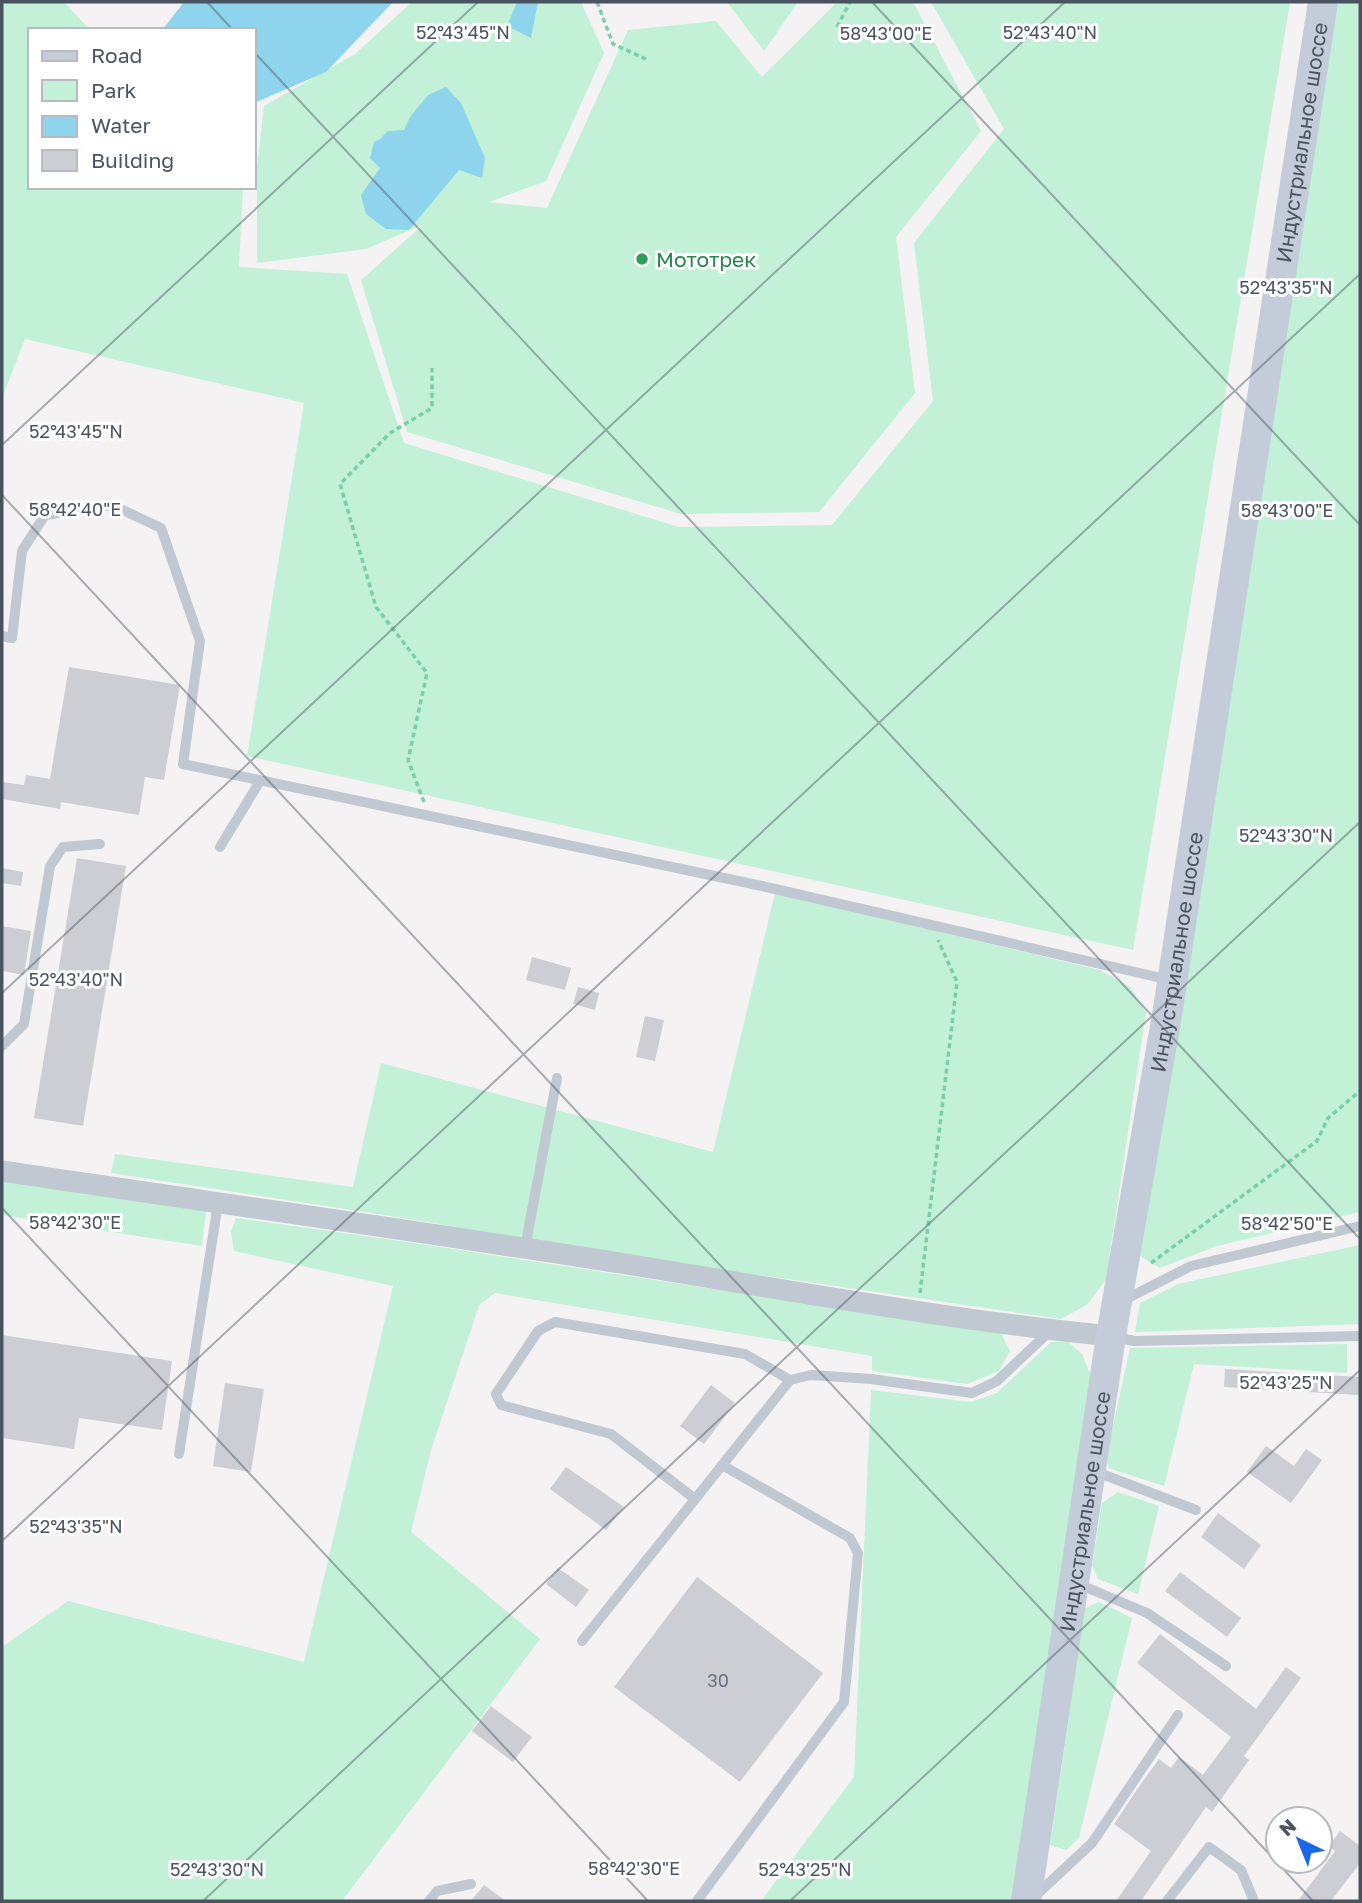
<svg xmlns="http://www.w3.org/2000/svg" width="1362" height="1903" viewBox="0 0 1362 1903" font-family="'Golos Text',sans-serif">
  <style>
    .green { fill: #c2f1d7 }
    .water { fill: #8fd4ed }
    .building { fill: #ccced4 }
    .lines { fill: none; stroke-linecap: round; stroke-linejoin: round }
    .path { stroke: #79cfaa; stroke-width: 3.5; stroke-dasharray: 5 3.5; stroke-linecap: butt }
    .service { stroke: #c0c9d1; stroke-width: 10 }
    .minor { stroke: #c0c9d1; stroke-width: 21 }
    .secondary { stroke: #c3ccd8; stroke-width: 30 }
    .ticks { fill: none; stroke: #4a5460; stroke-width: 2; stroke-opacity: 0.45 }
    .leisure-dot { fill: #2e9e5b; stroke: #fff; stroke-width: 2.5 }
    .labels { text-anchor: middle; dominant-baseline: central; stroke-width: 6; stroke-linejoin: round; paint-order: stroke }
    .number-label { font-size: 18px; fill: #6a727d }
    .street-label { font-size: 21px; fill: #4a5460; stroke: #fff }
    .leisure-label { font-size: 21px; fill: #27864d; stroke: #fff; text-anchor: start }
    .ticks-label { font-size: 18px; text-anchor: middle; fill: #4a5460; stroke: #fff; stroke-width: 6; stroke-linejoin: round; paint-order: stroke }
  </style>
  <rect width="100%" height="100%" fill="#f4f2f2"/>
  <!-- green -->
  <g class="green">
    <path d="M 2,2 L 64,2 L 90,30 L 30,30 L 30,187 L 243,187 L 239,267 L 347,274 L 404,443 L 679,527 L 832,525 L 933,401 L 914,243 L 1004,129 L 931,2 L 1290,2 L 1133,950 L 247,756 L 304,403 L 25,339 L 2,398 Z"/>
    <path d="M 412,2 L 581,2 L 604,53 L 546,181 L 489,202 L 547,208 L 628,30 L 716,21 L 762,77 L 835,4 L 852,2 L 913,2 L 981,131 L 896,237 L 915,393 L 819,512 L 681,514 L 407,432 L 361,280 L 424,224 L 366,249 L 257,263 L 257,168 L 264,106 L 355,54 Z"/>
    <path d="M 727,2 L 798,2 L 764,51 Z"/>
    <path d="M 1333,2 L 1360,2 L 1360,1212 L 1217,1246 L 1160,1268 L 1140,1256 L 1146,1191 Z"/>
    <path d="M 775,893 L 1100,970 L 1130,987 L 1146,1012 L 1106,1279 L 1088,1304 L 1061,1319 L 767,1276 L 731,1273 L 378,1214 L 111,1173 L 115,1154 L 353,1187 L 381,1063 L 713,1152 Z"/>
    <path d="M 2,1180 L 206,1211 L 202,1246 L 2,1215 Z"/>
    <path d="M 236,1218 L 394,1240 L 1001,1333 L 1010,1351 L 999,1371 L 967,1384 L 872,1371 L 872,1356 L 495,1293 L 479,1305 L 431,1450 L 411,1532 L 540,1639 L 342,1901 L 2,1901 L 2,1647 L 68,1601 L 304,1662 L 393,1286 L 234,1251 L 231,1232 Z"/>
    <path d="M 1360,1245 L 1360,1324 L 1135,1332 L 1140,1303 L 1178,1284 Z"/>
    <path d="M 1067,1341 L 1082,1354 L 1091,1376 L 1014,1901 L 761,1901 L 854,1777 L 871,1390 L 971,1402 L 997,1393 L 1051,1342 Z"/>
    <path d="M 1347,1344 L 1347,1373 L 1194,1364 L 1164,1486 L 1108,1468 L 1107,1454 L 1130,1348 Z"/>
    <path d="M 1118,1492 L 1159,1506 L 1138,1594 L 1098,1579 L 1092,1565 L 1102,1503 Z"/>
    <path d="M 1099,1602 L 1132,1618 L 1079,1838 L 1066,1850 L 1050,1845 L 1085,1608 Z"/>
  </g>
  <!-- water -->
  <g class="water">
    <path d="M 184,2 L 393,2 L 326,72 L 254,103 L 254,30 L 162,30 Z"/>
    <path d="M 517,2 L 538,2 L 531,38 L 507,26 Z"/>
    <path d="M 446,87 L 461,103 L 485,158 L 482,178 L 459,170 L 409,230 L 386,229 L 366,214 L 361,195 L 380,168 L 370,158 L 374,142 L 380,139 L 388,131 L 404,130 L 410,117 L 428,95 Z"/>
  </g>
  <!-- building -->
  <g class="building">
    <path d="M 69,667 L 180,685 L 164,780 L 145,777 L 139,815 L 61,802 L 60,809 L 2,799 L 2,782 L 24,785 L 26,775 L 50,779 Z"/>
    <path d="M 77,858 L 126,866 L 83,1126 L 34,1118 Z"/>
    <path d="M 2,868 L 23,872 L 21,886 L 2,883 Z"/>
    <path d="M 2,926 L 31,931 L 24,975 L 2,971 Z"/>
    <path d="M 532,957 L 571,968 L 565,990 L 526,980 Z"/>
    <path d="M 578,987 L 599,993 L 595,1010 L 573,1004 Z"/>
    <path d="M 645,1016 L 664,1020 L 655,1061 L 636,1057 Z"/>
    <path d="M 2,1335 L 172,1361 L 162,1430 L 79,1418 L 74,1449 L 2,1438 Z"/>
    <path d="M 1225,1369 L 1360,1377 L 1360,1395 L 1224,1387 Z"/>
    <path d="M 225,1383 L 264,1389 L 251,1472 L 213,1466 Z"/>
    <path d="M 711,1385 L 735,1403 L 704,1444 L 680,1426 Z"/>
    <path d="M 1266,1446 L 1294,1466 L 1306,1449 L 1322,1460 L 1291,1503 L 1247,1472 Z"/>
    <path d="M 566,1467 L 624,1507 L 606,1530 L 550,1489 Z"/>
    <path d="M 1218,1513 L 1261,1545 L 1244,1569 L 1201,1537 Z"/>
    <path d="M 558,1568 L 589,1590 L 576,1607 L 546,1584 Z"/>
    <path d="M 1180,1572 L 1241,1618 L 1227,1637 L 1165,1591 Z"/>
    <path d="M 697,1577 L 823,1673 L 740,1782 L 614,1687 Z"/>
    <path d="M 1160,1634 L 1256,1709 L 1286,1667 L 1301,1678 L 1244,1756 L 1249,1760 L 1212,1812 L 1206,1807 L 1141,1901 L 1116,1901 L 1151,1851 L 1114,1824 L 1138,1788 L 1159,1759 L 1171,1768 L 1179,1757 L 1203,1775 L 1231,1737 L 1137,1663 Z"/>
    <path d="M 491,1706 L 532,1737 L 513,1762 L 472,1731 Z"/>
    <path d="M 1340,1831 L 1360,1846 L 1360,1863 L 1331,1901 L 1298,1901 L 1335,1851 L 1329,1846 Z"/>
    <path d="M 484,1885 L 506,1901 L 471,1901 Z"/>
  </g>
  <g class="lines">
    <!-- path -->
    <g class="path">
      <path d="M 597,2 L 613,44 L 646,59"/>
      <path d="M 837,27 L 850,2"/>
      <path d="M 424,802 L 408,760 L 427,673 L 376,607 L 340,484 L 390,433 L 432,408 L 432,368"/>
      <path d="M 1151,1263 L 1317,1141 L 1328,1118 L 1360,1091"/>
      <path d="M 920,1293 L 957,982 L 938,940"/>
    </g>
    <!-- service -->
    <g class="service">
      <path d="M 2,636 L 12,638 L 22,551 L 45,515 L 112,505 L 161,528 L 200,641 L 183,764 L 762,886 L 1170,980"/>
      <path d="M 220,847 L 260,781"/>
      <path d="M 2,1046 L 24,1024 L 50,866 L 63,847 L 100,844"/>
      <path d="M 525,1248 L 557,1078"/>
      <path d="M 1122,1301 L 1191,1266 L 1360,1226"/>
      <path d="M 1112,1336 L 1134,1341 L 1360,1336"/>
      <path d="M 179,1454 L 218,1203"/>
      <path d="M 1094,1471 L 1196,1510"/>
      <path d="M 695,1499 L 611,1434 L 501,1405 L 496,1394 L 538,1331 L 555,1322 L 745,1354 L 790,1380"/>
      <path d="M 1076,1583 L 1147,1613 L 1226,1666"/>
      <path d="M 582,1641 L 790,1380 L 811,1375 L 871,1379 L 972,1393 L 997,1381 L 1051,1330"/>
      <path d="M 1033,1898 L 1092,1843 L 1178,1715"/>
      <path d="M 429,1901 L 437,1891 L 471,1884"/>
      <path d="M 697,1901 L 844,1702 L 858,1553 L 850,1538 L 722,1465"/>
      <path d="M 1167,1901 L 1209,1847 L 1241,1870 L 1254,1901"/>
    </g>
    <!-- minor -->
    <path class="minor" d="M 2,1171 C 210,1202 418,1231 626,1264 C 787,1290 949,1320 1111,1336"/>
    <!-- secondary -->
    <path class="secondary" id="s1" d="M 1026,1901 L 1111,1336 L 1167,1015 L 1323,2"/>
  </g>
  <!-- ticks -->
  <path class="ticks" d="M 207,2 L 233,30M 872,2 L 1360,525M 254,52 L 1360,1239M 2,445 L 478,2M 2,495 L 1313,1901M 2,993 L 1065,2M 2,1208 L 648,1901M 2,1541 L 1360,274M 203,1901 L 1360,822M 790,1901 L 1360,1370"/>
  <!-- markers -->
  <circle class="leisure-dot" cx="642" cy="259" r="7"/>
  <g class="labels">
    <!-- number labels -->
    <g class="number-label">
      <text x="718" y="1680">30</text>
    </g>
    <!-- street labels -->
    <g class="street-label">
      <text stroke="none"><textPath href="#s1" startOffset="1780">Индустриальное шоссе</textPath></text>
      <text stroke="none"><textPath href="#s1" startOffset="961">Индустриальное шоссе</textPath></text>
      <text stroke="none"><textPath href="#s1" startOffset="394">Индустриальное шоссе</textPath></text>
    </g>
    <!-- leisure labels -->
    <g class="leisure-label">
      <text x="656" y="259">Мототрек</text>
    </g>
  </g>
  <g class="ticks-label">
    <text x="1050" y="39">52°43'40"N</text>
    <text x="463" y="39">52°43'45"N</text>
    <text x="886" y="40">58°43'00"E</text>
    <text x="1286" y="294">52°43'35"N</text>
    <text x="76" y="438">52°43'45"N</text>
    <text x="75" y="516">58°42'40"E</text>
    <text x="1287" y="517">58°43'00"E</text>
    <text x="1286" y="842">52°43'30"N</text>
    <text x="76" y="986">52°43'40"N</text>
    <text x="75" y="1229">58°42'30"E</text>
    <text x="1287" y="1230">58°42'50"E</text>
    <text x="1286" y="1389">52°43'25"N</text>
    <text x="76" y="1533">52°43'35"N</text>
    <text x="634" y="1875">58°42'30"E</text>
    <text x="217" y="1876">52°43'30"N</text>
    <text x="805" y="1876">52°43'25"N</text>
  </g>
  <!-- border -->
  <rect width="1362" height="1903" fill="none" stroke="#4a5460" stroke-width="7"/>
  <!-- legend -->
  <rect x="28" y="28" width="228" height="161" fill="#ffffff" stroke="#b7bbbf" stroke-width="2"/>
  <rect x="42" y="51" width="35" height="10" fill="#c3ccd8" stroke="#b7bbbf" stroke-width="2"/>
  <text x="91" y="63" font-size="21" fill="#4a5460">Road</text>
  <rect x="42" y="80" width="35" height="21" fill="#c2f1d7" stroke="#b7bbbf" stroke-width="2"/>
  <text x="91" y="98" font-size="21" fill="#4a5460">Park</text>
  <rect x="42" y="116" width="35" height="21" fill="#8fd4ed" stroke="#b7bbbf" stroke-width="2"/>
  <text x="91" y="133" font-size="21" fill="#4a5460">Water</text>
  <rect x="42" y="150" width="35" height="21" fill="#ccced4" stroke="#b7bbbf" stroke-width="2"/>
  <text x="91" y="168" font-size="21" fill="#4a5460">Building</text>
  <!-- north arrow -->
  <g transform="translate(1299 1840) rotate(317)"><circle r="33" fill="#ffffff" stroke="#b7bbbf" stroke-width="2"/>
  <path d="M0-5L12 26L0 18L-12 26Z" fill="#1a67e7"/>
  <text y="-10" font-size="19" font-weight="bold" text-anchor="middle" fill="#4a5460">N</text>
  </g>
</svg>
